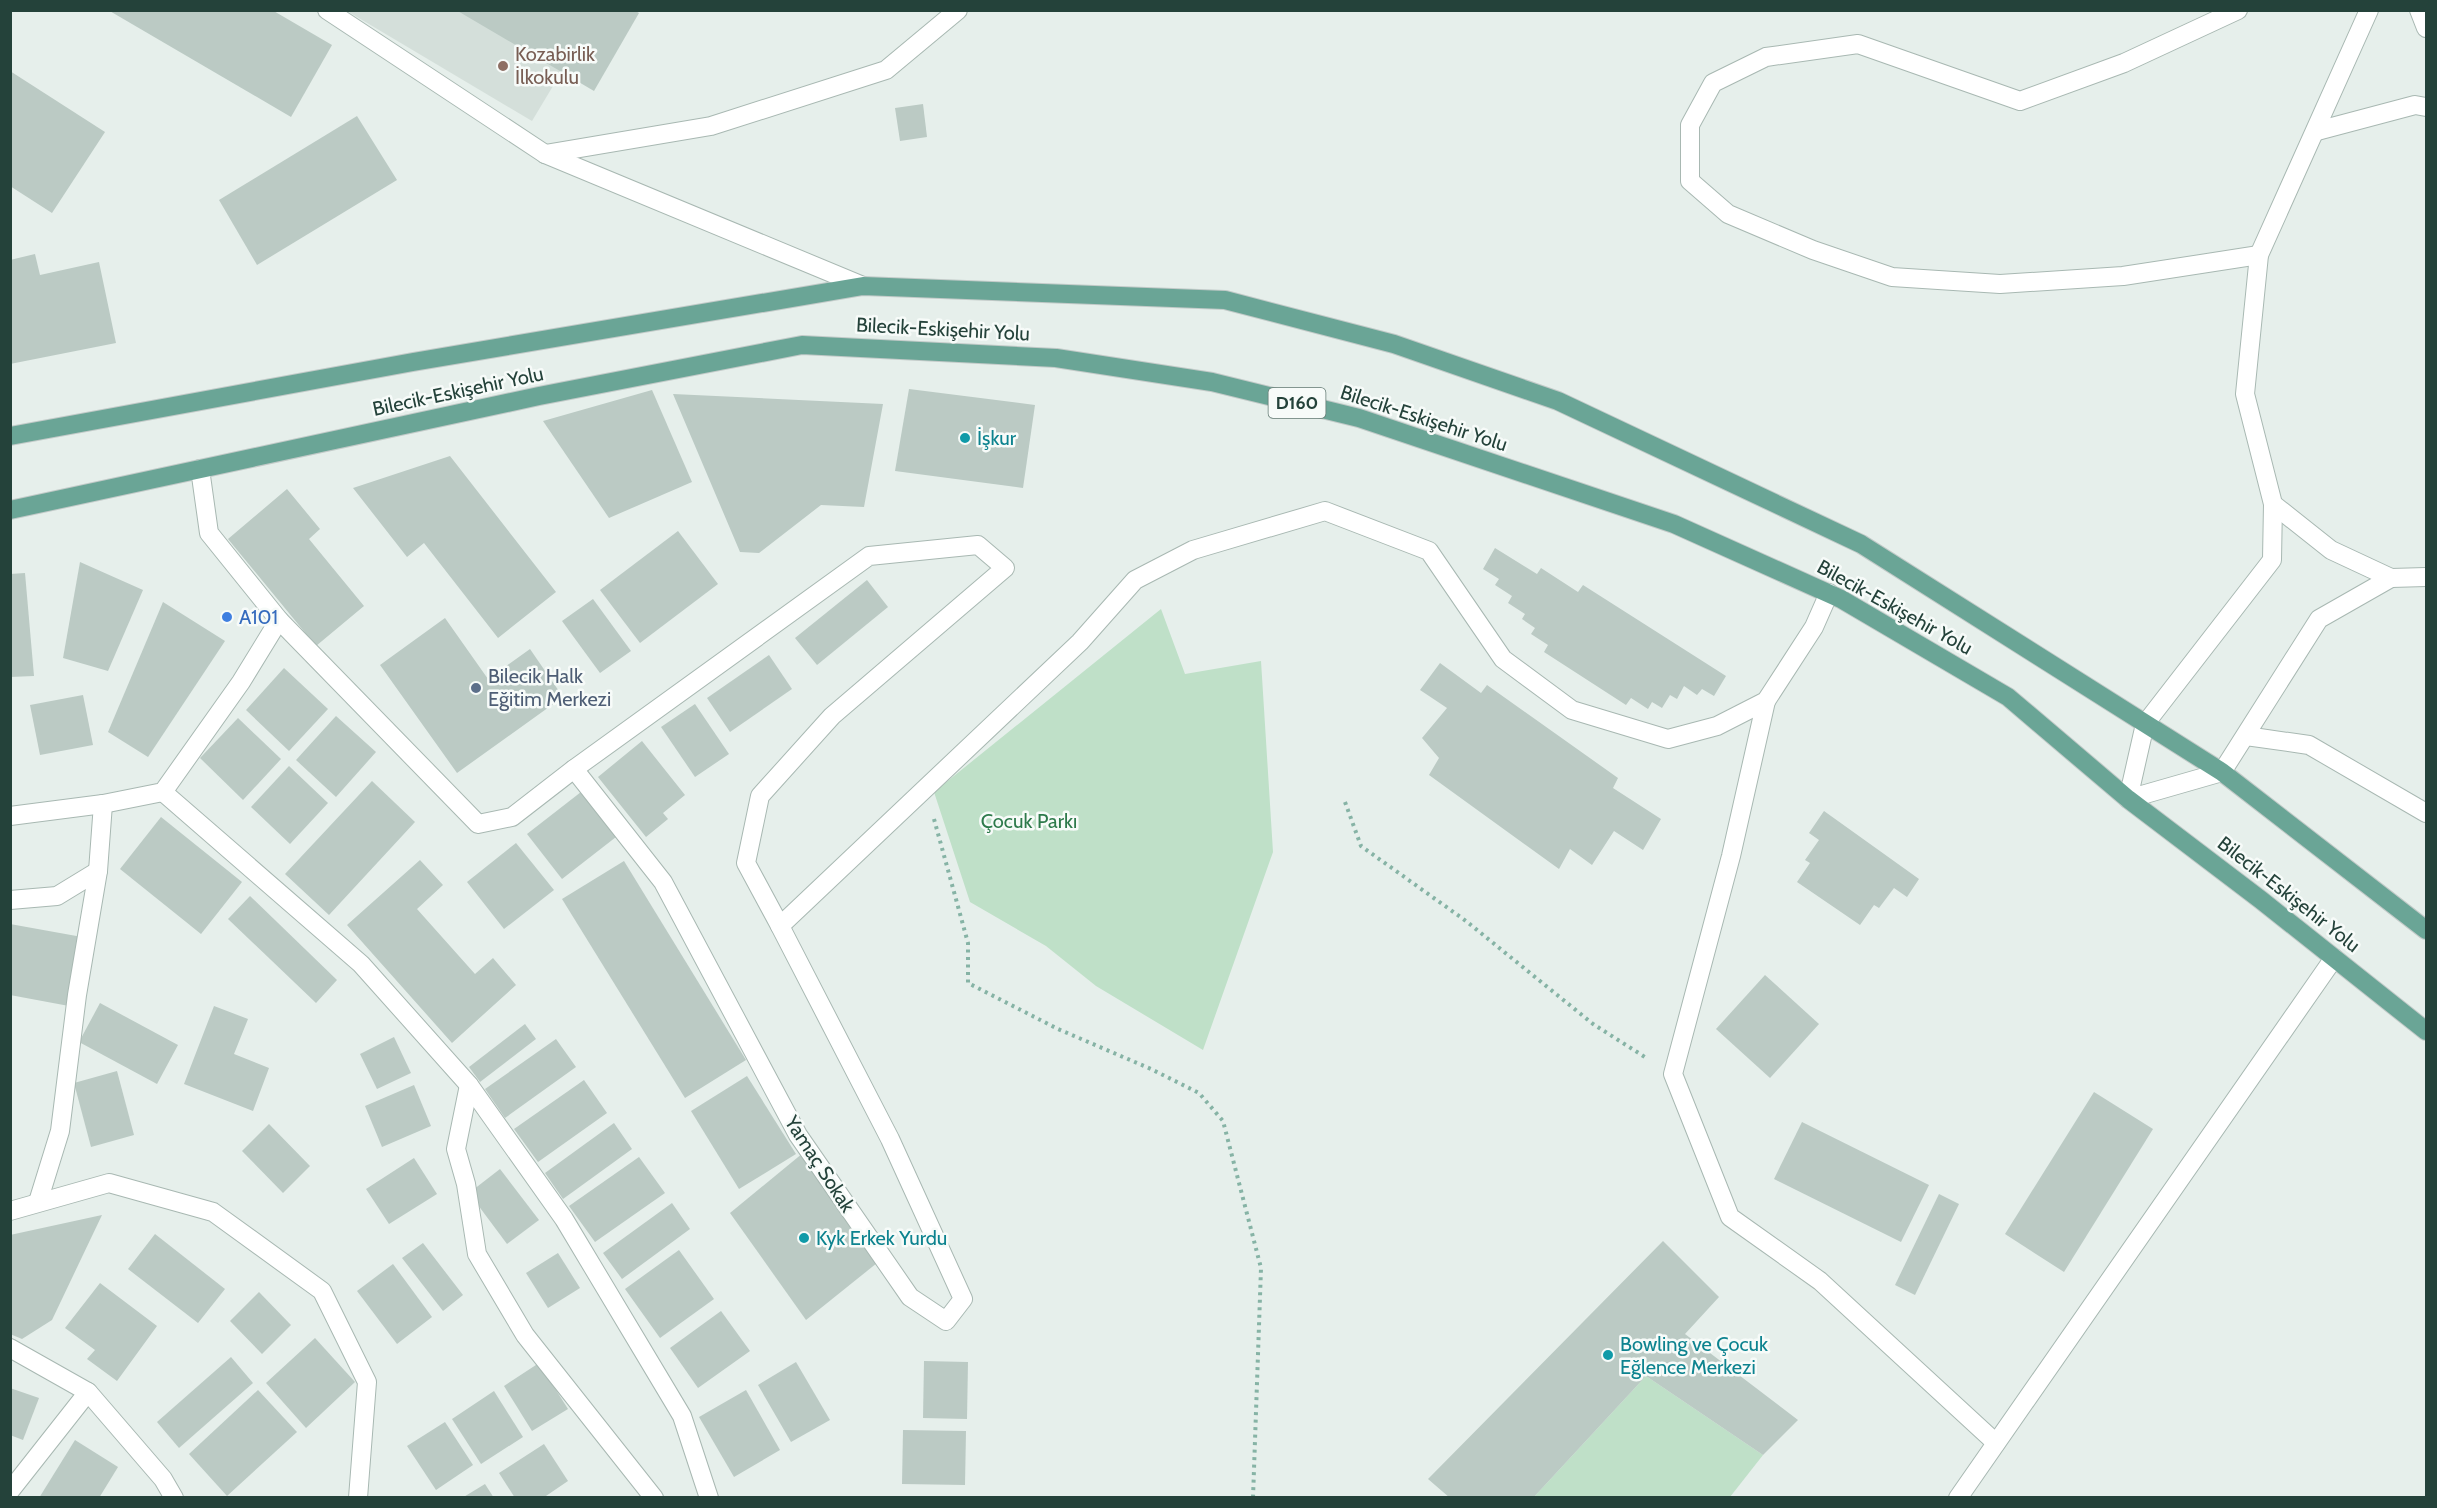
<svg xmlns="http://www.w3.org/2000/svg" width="2437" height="1508" viewBox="0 0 2437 1508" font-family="Cabin,sans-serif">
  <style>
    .built { fill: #d4dfda }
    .green { fill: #bfe0c8 }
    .building { fill: #bbcac4 }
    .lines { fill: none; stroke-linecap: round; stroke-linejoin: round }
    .minor-casing { stroke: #a8b8b2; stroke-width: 20 }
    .major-casing { stroke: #c2cac8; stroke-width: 20 }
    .path { stroke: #86b3a5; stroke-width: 4; stroke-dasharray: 3 4.5; stroke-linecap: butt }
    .minor { stroke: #fff; stroke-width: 18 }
    .major { stroke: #6aa596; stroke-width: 18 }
    .education-dot { fill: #8d6e63; stroke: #f7fbf9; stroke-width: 2 }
    .culture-dot { fill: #0f9aa8; stroke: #f7fbf9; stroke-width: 2 }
    .shop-dot { fill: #3f7fe0; stroke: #f7fbf9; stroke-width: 2 }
    .service-dot { fill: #5c6f8a; stroke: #f7fbf9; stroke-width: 2 }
    .labels { text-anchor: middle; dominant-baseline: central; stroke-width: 5; stroke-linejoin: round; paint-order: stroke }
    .shield { fill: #f7fbf9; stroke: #637a73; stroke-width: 1.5 }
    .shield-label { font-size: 18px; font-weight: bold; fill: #24423a }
    .education-label { font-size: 20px; fill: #785e54; stroke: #f7fbf9; text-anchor: start }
    .street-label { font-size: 20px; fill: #24423a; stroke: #f7fbf9 }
    .culture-label { font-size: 20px; fill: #0d838f; stroke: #f7fbf9; text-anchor: start }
    .shop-label { font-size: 20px; fill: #366cbe; stroke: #f7fbf9; text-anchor: start }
    .service-label { font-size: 20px; fill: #4e5e75; stroke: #f7fbf9; text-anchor: start }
    .park-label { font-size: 20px; fill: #2d7a4b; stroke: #f7fbf9 }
  </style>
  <rect width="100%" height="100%" fill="#e6efeb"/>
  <!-- built -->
  <path class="built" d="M 347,11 L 598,11 L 532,121 Z"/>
  <!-- green -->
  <g class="green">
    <path d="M 1161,609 L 1185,674 L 1261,661 L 1273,852 L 1203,1050 L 1096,986 L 1046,946 L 970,902 L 934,792 Z"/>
    <path d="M 1646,1376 L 1763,1455 L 1730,1497 L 1533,1498 Z"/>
  </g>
  <!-- building -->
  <g class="building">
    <path d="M 108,10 L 272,10 L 332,45 L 291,117 Z"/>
    <path d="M 456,10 L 634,10 L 639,13 L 594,91 Z"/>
    <path d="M 10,71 L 105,132 L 52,213 L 10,186 Z"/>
    <path d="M 923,104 L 927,137 L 900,141 L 895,108 Z"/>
    <path d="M 357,116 L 397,180 L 257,265 L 219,200 Z"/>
    <path d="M 35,254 L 40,275 L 99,262 L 116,343 L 10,364 L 10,260 Z"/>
    <path d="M 909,389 L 1035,405 L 1023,488 L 895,471 Z"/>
    <path d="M 652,390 L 692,482 L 609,518 L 543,421 Z"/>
    <path d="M 673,394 L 883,404 L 864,507 L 821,505 L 759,553 L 740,552 Z"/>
    <path d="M 450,456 L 556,592 L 498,638 L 424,543 L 407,557 L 353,488 Z"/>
    <path d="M 287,489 L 320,529 L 309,539 L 364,606 L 316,646 L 228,539 Z"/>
    <path d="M 678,531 L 718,584 L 640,643 L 600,590 Z"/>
    <path d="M 1495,548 L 1537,574 L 1541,568 L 1578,592 L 1583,585 L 1726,676 L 1714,696 L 1702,689 L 1697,695 L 1684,686 L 1677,699 L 1670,695 L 1662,708 L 1652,702 L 1648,709 L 1631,698 L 1626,705 L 1544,652 L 1548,645 L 1531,634 L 1535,628 L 1522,619 L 1525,614 L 1508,603 L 1512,596 L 1495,585 L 1499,579 L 1483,569 Z"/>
    <path d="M 80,562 L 143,590 L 108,671 L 63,658 Z"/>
    <path d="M 25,573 L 34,676 L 10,677 L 10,574 Z"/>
    <path d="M 867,580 L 888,607 L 817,665 L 795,638 Z"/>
    <path d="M 593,599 L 631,651 L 600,673 L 562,621 Z"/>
    <path d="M 163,602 L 225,641 L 148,757 L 108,732 Z"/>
    <path d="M 445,618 L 488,679 L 530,649 L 563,697 L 457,773 L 380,665 Z"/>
    <path d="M 769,655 L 792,689 L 730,732 L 707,698 Z"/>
    <path d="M 1440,663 L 1481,693 L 1487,685 L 1618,778 L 1613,788 L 1661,819 L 1643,850 L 1614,831 L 1592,865 L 1570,849 L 1559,869 L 1429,775 L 1439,758 L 1422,738 L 1447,708 L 1420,690 Z"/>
    <path d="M 284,668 L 328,709 L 289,751 L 246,710 Z"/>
    <path d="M 83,695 L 93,745 L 40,755 L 30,705 Z"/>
    <path d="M 695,704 L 729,754 L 695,777 L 661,727 Z"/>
    <path d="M 336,716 L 376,752 L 336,797 L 296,760 Z"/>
    <path d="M 238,718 L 281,759 L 243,800 L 200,758 Z"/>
    <path d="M 642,741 L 685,795 L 663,813 L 668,819 L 646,837 L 598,777 Z"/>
    <path d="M 289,766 L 328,803 L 290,844 L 251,807 Z"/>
    <path d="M 372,781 L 415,822 L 329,915 L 285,874 Z"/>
    <path d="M 581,792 L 616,837 L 562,879 L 527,834 Z"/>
    <path d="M 1824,811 L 1919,879 L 1907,897 L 1894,888 L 1879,908 L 1874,905 L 1860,925 L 1797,882 L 1810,863 L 1805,860 L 1819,840 L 1809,833 Z"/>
    <path d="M 161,817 L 242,882 L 201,934 L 120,869 Z"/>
    <path d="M 516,843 L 554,890 L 504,929 L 467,882 Z"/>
    <path d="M 420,860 L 443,885 L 417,909 L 475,974 L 493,958 L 516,985 L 452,1043 L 347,925 Z"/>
    <path d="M 624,861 L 746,1060 L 685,1098 L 562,899 Z"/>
    <path d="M 250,896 L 337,980 L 316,1003 L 228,919 Z"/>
    <path d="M 10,924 L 82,937 L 69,1006 L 10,995 Z"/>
    <path d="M 1765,975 L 1819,1024 L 1770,1078 L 1716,1029 Z"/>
    <path d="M 100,1003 L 178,1045 L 157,1084 L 79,1042 Z"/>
    <path d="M 214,1006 L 248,1019 L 234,1054 L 269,1068 L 253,1111 L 184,1084 Z"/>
    <path d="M 525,1024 L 536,1039 L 480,1082 L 469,1067 Z"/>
    <path d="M 394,1037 L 411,1073 L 377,1089 L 360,1054 Z"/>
    <path d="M 556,1039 L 576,1067 L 505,1118 L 485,1089 Z"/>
    <path d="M 117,1071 L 134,1135 L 91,1147 L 74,1083 Z"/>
    <path d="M 747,1076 L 796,1154 L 739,1189 L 691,1111 Z"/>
    <path d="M 584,1080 L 607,1113 L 538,1162 L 514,1129 Z"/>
    <path d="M 414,1085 L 431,1126 L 382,1147 L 365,1106 Z"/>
    <path d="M 2094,1092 L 2153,1129 L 2064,1272 L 2005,1234 Z"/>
    <path d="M 1802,1122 L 1929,1185 L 1901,1242 L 1774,1179 Z"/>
    <path d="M 614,1123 L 632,1149 L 563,1199 L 545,1173 Z"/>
    <path d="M 269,1124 L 310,1166 L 283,1193 L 242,1151 Z"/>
    <path d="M 803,1153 L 877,1263 L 806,1320 L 730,1213 Z"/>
    <path d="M 639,1157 L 665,1193 L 595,1242 L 569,1206 Z"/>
    <path d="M 414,1158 L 437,1194 L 389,1224 L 366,1189 Z"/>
    <path d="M 500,1169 L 539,1220 L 507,1244 L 469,1193 Z"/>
    <path d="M 1939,1194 L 1959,1204 L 1915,1295 L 1895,1285 Z"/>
    <path d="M 672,1203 L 690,1229 L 622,1279 L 603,1253 Z"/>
    <path d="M 102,1215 L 52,1320 L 22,1339 L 10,1334 L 10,1235 Z"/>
    <path d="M 155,1234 L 225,1289 L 198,1323 L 128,1269 Z"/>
    <path d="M 1663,1241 L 1719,1297 L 1685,1334 L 1798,1420 L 1763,1455 L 1646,1376 L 1533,1498 L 1450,1498 L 1428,1479 Z"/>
    <path d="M 423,1243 L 463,1295 L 443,1311 L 402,1258 Z"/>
    <path d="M 679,1250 L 714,1299 L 660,1338 L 625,1289 Z"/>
    <path d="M 558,1253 L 580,1288 L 548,1308 L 526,1273 Z"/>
    <path d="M 393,1264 L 432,1317 L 397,1344 L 357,1291 Z"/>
    <path d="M 100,1283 L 157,1326 L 117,1381 L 87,1359 L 95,1350 L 65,1328 Z"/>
    <path d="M 259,1292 L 291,1325 L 262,1354 L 230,1321 Z"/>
    <path d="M 721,1311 L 750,1351 L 698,1388 L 670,1348 Z"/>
    <path d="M 315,1338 L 355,1382 L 306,1428 L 266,1383 Z"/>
    <path d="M 231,1357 L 253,1383 L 179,1448 L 157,1422 Z"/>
    <path d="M 924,1361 L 968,1362 L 967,1419 L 923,1418 Z"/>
    <path d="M 796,1362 L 830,1420 L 791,1442 L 758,1385 Z"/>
    <path d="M 539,1363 L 568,1409 L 532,1431 L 504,1386 Z"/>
    <path d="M 10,1388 L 39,1398 L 23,1440 L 10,1435 Z"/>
    <path d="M 258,1390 L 297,1432 L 227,1496 L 189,1454 Z"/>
    <path d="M 746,1390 L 780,1450 L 734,1477 L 699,1417 Z"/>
    <path d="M 494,1391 L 523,1437 L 481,1464 L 452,1419 Z"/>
    <path d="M 445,1422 L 473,1465 L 436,1490 L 407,1446 Z"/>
    <path d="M 903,1430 L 966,1431 L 965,1485 L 902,1484 Z"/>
    <path d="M 75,1440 L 118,1467 L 99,1498 L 39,1498 Z"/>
    <path d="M 544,1444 L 568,1481 L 543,1498 L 515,1498 L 499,1473 Z"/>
    <path d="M 485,1484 L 494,1498 L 462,1498 Z"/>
  </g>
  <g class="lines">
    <defs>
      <g id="minor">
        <path d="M 327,10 L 545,154 L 863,286"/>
        <path d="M 2238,10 L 2124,63 L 2020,101 L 1858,44 L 1766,57 L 1713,83 L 1690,125 L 1690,181 L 1728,214 L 1813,250 L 1892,277 L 2000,284 L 2123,276 L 2259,255"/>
        <path d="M 2369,10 L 2259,255 L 2245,394 L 2273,504 L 2331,550 L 2391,578 L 2426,577"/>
        <path d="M 2419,10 L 2426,28"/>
        <path d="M 2317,131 L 2415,105 L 2426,107"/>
        <path d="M 545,154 L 711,126 L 886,70 L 958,10"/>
        <path d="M 2273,504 L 2272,560 L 2145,724 L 2128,799 L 2222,772 L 2319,619 L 2391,578"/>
        <path d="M 279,620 L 478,824 L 512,817 L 574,769 L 869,556 L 978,545 L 1005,568 L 832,716 L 760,796 L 746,863 L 780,926 L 1080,642 L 1135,580 L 1193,550 L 1325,511 L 1429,551 L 1503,659 L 1572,710 L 1668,739 L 1717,726 L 1766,701 L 1814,627 L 1829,593"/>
        <path d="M 1766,701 L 1731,856 L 1673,1074 L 1730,1217 L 1820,1281 L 1996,1443"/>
        <path d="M 2246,736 L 2309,745 L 2426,813"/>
        <path d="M 574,769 L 663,882 L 798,1135 L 910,1297 L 946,1321 L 963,1299 L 890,1139 L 780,926"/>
        <path d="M 163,792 L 361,964 L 469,1085 L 564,1219 L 682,1416 L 709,1498"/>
        <path d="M 10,816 L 103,804 L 163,792 L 241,682 L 279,620 L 209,533 L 200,469"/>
        <path d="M 10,900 L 57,896 L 98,871"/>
        <path d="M 469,1085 L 456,1149 L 466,1184 L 477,1254 L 525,1335 L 654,1498"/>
        <path d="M 38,1202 L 60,1131 L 77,995 L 98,871 L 103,804"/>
        <path d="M 10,1211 L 109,1183 L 213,1212 L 322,1291 L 367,1382 L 358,1498"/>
        <path d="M 10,1348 L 88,1392 L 163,1479 L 174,1498"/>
        <path d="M 10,1491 L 88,1392"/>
        <path d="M 1958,1498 L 2334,958"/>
      </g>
      <g id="major">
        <path d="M 10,436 L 413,362 L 863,286 L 1225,300 L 1394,344 L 1558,401 L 1861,544 L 2222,772 L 2426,930"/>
        <path d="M 10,510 L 539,396 L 802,345 L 1056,358 L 1212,382 L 1359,418 L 1674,524 L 1841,599 L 2008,697 L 2128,799 L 2261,900 L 2426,1031"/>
      </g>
    </defs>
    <!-- minor casing -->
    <use href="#minor" class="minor-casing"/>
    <!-- major casing -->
    <use href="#major" class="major-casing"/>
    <!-- path -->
    <g class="path">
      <path d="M 1345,802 L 1361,846 L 1466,921 L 1593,1024 L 1648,1059"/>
      <path d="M 934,819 L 968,943 L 968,983 L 1058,1029 L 1151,1069 L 1199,1093 L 1223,1121 L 1261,1268 L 1253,1498"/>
    </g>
    <!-- minor -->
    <use href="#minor" class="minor"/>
    <!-- major -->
    <use href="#major" class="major"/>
  </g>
  <!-- markers -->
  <circle class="education-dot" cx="503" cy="66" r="6"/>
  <g class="culture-dot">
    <circle cx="965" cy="438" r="6"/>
    <circle cx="804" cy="1238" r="6"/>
    <circle cx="1608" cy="1355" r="6"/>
  </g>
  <circle class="shop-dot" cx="227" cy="617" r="6"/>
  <circle class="service-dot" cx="476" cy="688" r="6"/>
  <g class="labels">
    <!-- shield labels -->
    <rect class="shield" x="1268.5" y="388" width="57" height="30" rx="4.5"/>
    <g class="shield-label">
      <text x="1297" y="403">D160</text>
    </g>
    <!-- education labels -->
    <g class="education-label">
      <text x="515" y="54">Kozabirlik<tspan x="515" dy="23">İlkokulu</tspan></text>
    </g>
    <!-- street labels -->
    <g class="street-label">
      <text transform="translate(943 329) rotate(3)">Bilecik-Eskişehir Yolu</text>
      <text transform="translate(458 391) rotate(-12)">Bilecik-Eskişehir Yolu</text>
      <text transform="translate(1424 418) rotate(18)">Bilecik-Eskişehir Yolu</text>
      <text transform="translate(1895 607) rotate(29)">Bilecik-Eskişehir Yolu</text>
      <text transform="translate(2289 894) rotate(38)">Bilecik-Eskişehir Yolu</text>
      <text transform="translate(820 1164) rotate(57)">Yamaç Sokak</text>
    </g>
    <!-- culture labels -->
    <g class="culture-label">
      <text x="977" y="438">İşkur</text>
      <text x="816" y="1238">Kyk Erkek Yurdu</text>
      <text x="1620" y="1344">Bowling ve Çocuk<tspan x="1620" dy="23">Eğlence Merkezi</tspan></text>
    </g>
    <!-- shop labels -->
    <g class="shop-label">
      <text x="239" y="617">A101</text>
    </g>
    <!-- service labels -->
    <g class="service-label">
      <text x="488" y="676">Bilecik Halk<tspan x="488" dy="23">Eğitim Merkezi</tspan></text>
    </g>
    <!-- park labels -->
    <g class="park-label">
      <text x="1029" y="821">Çocuk Parkı</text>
    </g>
  </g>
  <!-- border -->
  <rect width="2437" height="1508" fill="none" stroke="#24423a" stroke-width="24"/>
</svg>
